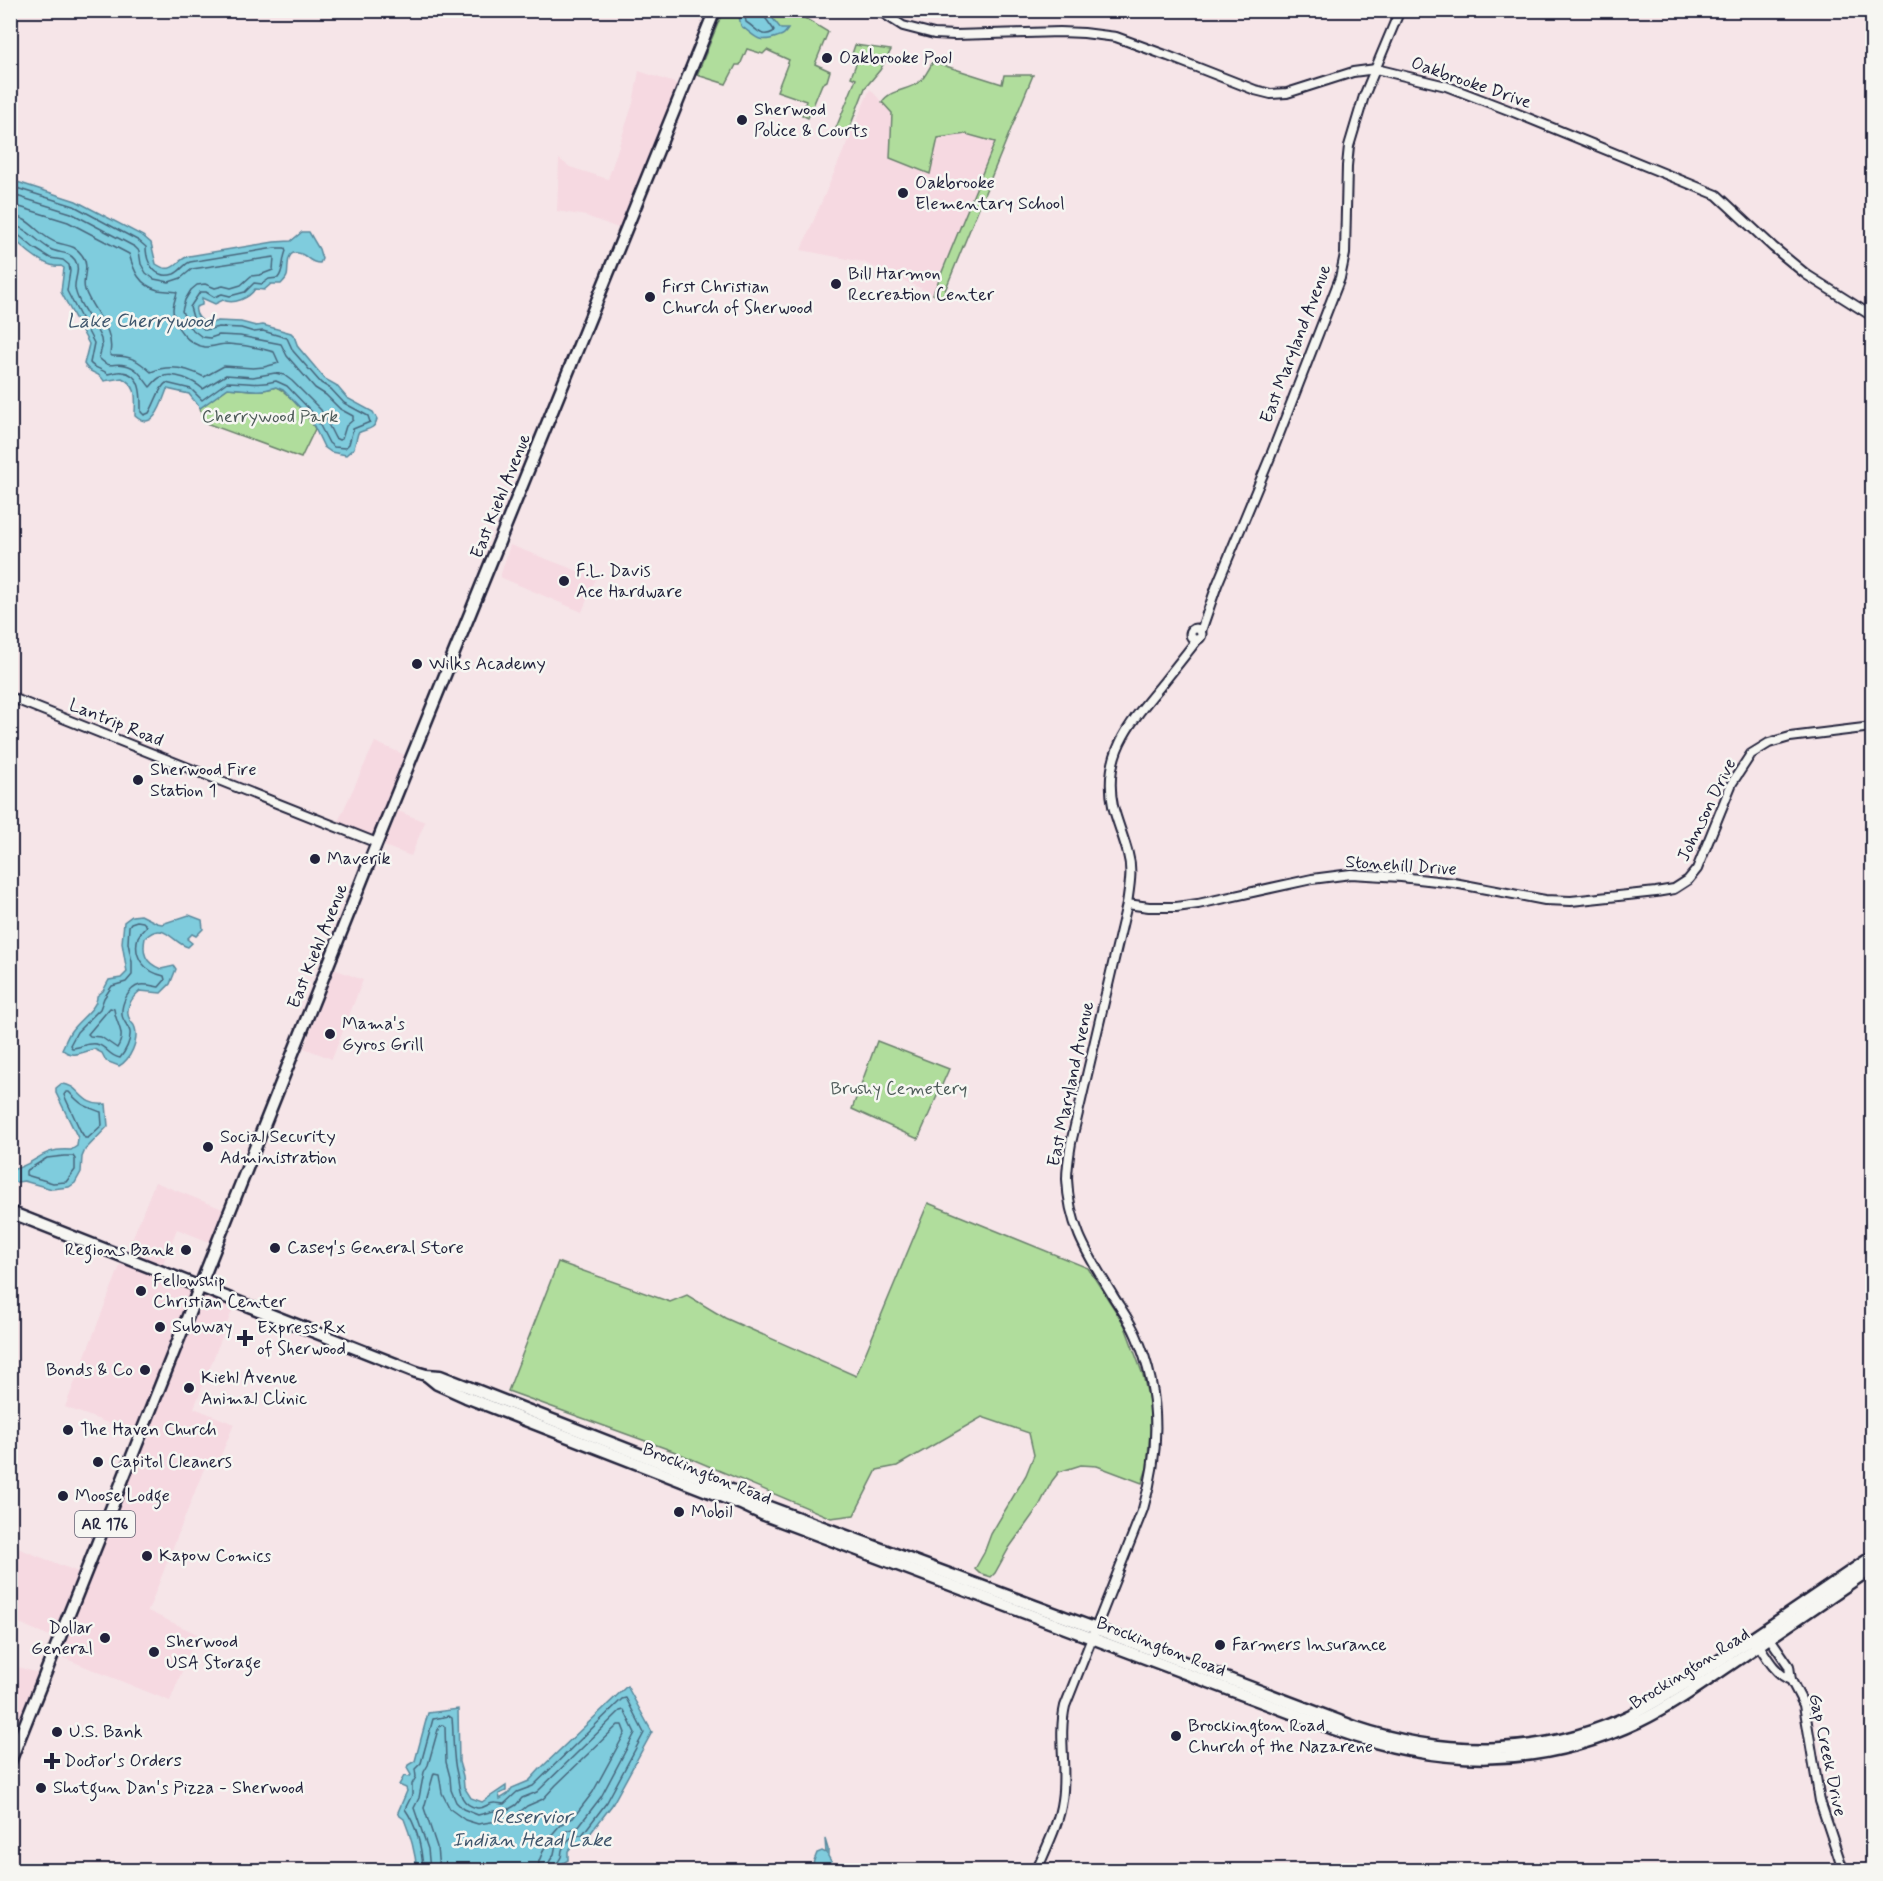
<svg xmlns="http://www.w3.org/2000/svg" width="1883" height="1881" viewBox="0 0 1883 1881" font-family="Mynerve,sans-serif">
  <style>
    .built { fill: #f6d9e1 }
    .green { fill: #b0dd9c; stroke: #69806c; stroke-width: 1.5 }
    .water { fill: #7fccdd; stroke: #5a889c; stroke-width: 1.5 }
    .lines { fill: none; stroke-linecap: round; stroke-linejoin: round }
    .shore { stroke: #47667c; stroke-width: 1.5 }
    .stream { stroke: #5a889c; stroke-width: 1.5 }
    .minor-casing { stroke: #22223b; stroke-width: 12 }
    .major-casing { stroke: #22223b; stroke-width: 15 }
    .minor { stroke: #f6f6f2; stroke-width: 8 }
    .major { stroke: #f6f6f2; stroke-width: 10 }
    .poi-dot { fill: #22223b; stroke: #f6f6f2; stroke-width: 2 }
    .labels { text-anchor: middle; dominant-baseline: central; stroke-width: 5; stroke-linejoin: round; paint-order: stroke }
    .shield { fill: #f6f6f2; stroke: #626272; stroke-width: 1.5 }
    .shield-label { font-size: 16px; font-weight: bold; fill: #22223b }
    .poi-label { font-size: 18px; fill: #22223b; stroke: #f6f6f2; text-anchor: start }
    .street-label { font-size: 18px; fill: #22223b; stroke: #f6f6f2 }
    .park-label { font-size: 18px; fill: #4d5a58; stroke: #f6f6f2 }
    .water-label { font-size: 20px; font-style: italic; fill: #3e556c; stroke: #f6f6f2 }
  </style>
  <rect width="100%" height="100%" fill="#f6e5e8"/>
  <filter id="ink" filterUnits="userSpaceOnUse"><feTurbulence type="fractalNoise" baseFrequency=".0167" numOctaves="2"/><feDisplacementMap in="SourceGraphic" scale="12" xChannelSelector="R" yChannelSelector="G"/><feConvolveMatrix kernelMatrix="1 2 1 2 8 2 1 2 1" color-interpolation-filters="sRGB"/></filter>
  <g filter="url(#ink)">
    <!-- built -->
    <g class="built">
      <path d="M 639,71 L 684,86 L 626,231 L 586,216 L 557,211 L 559,159 L 570,167 L 608,179 L 633,103 Z"/>
      <path d="M 870,89 L 892,113 L 938,138 L 966,134 L 995,142 L 933,294 L 863,262 L 801,250 Z"/>
      <path d="M 510,545 L 596,578 L 582,612 L 500,577 Z"/>
      <path d="M 375,742 L 412,758 L 377,843 L 336,826 Z"/>
      <path d="M 398,811 L 425,822 L 411,856 L 384,846 Z"/>
      <path d="M 334,969 L 363,980 L 332,1059 L 304,1048 Z"/>
      <path d="M 155,1182 L 225,1210 L 212,1243 L 177,1229 L 162,1266 L 127,1252 Z"/>
      <path d="M 124,1256 L 236,1301 L 194,1408 L 234,1424 L 217,1465 L 213,1468 L 205,1466 L 148,1611 L 197,1634 L 170,1701 L 54,1654 L 140,1435 L 65,1407 Z"/>
      <path d="M 10,1545 L 78,1572 L 52,1637 L 11,1620 Z"/>
      <path d="M 11,1665 L 45,1675 L 11,1762 Z"/>
    </g>
    <!-- green -->
    <g class="green">
      <path d="M 723,11 L 793,11 L 828,32 L 815,64 L 830,71 L 827,81 L 822,84 L 808,118 L 802,115 L 806,101 L 777,91 L 789,60 L 767,50 L 763,54 L 747,49 L 740,65 L 736,65 L 726,84 L 697,75 Z"/>
      <path d="M 855,45 L 891,50 L 880,70 L 865,88 L 848,132 L 836,128 L 856,79 L 851,77 L 856,64 L 850,60 Z"/>
      <path d="M 933,62 L 1002,84 L 1004,75 L 1033,75 L 942,298 L 933,294 L 995,142 L 966,134 L 938,138 L 930,174 L 890,158 L 892,113 L 882,102 C 890,89 908,91 919,82 C 925,78 929,68 933,62 Z"/>
      <path d="M 276,387 C 287,391 310,418 315,429 L 301,458 L 203,422 L 200,408 L 228,388 C 245,389 260,393 276,387 Z"/>
      <path d="M 877,1041 L 949,1069 L 918,1139 L 852,1109 Z"/>
      <path d="M 928,1203 L 1088,1268 L 1124,1324 L 1143,1375 L 1150,1405 L 1150,1431 L 1147,1468 L 1142,1483 L 1097,1466 L 1081,1465 L 1059,1472 L 1052,1481 L 1039,1506 L 1009,1548 L 995,1573 L 991,1577 L 979,1573 L 975,1569 L 984,1553 L 991,1534 L 1026,1475 L 1034,1455 L 1029,1433 L 982,1417 L 897,1466 L 877,1470 L 854,1515 L 831,1518 L 673,1451 L 508,1391 L 558,1262 L 670,1302 L 687,1295 L 725,1318 L 856,1376 Z"/>
    </g>
    <!-- water -->
    <g class="water">
      <path d="M 738,11 L 767,11 L 781,29 L 788,29 C 784,35 783,35 777,37 C 757,44 756,36 741,26 Z"/>
      <path d="M 11,180 L 76,201 L 143,236 L 151,243 L 156,264 C 174,276 175,260 189,256 L 274,242 L 291,241 L 302,232 L 309,232 L 319,249 L 322,259 L 320,263 C 308,263 307,254 298,253 C 285,250 289,270 287,276 C 286,279 283,282 281,284 L 271,284 L 264,290 L 255,289 C 249,298 234,305 223,300 L 215,304 L 202,298 L 202,305 L 196,307 C 194,314 201,321 207,324 L 218,321 L 241,322 L 256,326 L 263,325 L 291,333 L 294,336 L 298,347 L 325,379 L 336,385 L 347,398 L 373,412 L 377,419 C 374,431 367,428 358,433 L 354,448 L 346,455 L 331,452 L 324,447 L 310,418 L 283,390 L 276,387 C 260,393 245,389 228,388 L 200,408 L 189,394 L 167,389 C 162,402 154,433 135,416 C 135,398 139,387 122,378 L 104,381 C 99,371 91,376 84,364 L 89,344 L 61,292 L 64,268 L 61,266 C 45,269 22,247 11,236 Z"/>
      <path d="M 141,915 L 157,923 L 162,924 L 189,915 L 202,920 L 203,929 L 196,936 L 192,934 L 187,939 L 192,943 L 188,947 C 173,944 164,919 145,938 C 142,953 145,963 161,969 L 174,966 L 176,969 L 170,984 L 161,993 L 140,991 C 131,998 124,1010 130,1020 C 133,1026 133,1022 135,1028 C 139,1041 130,1060 119,1066 L 106,1061 L 102,1053 L 94,1049 C 83,1052 72,1059 62,1049 C 65,1043 67,1037 71,1031 C 78,1020 98,1008 97,996 L 103,991 L 109,980 L 121,978 L 127,972 L 122,943 L 124,922 L 132,916 Z"/>
      <path d="M 61,1084 C 81,1084 79,1107 106,1104 L 108,1126 L 85,1150 L 82,1157 L 81,1172 L 75,1183 L 69,1187 L 52,1189 L 24,1181 L 11,1183 L 11,1170 C 37,1165 40,1147 71,1150 L 77,1146 L 78,1138 L 56,1093 L 56,1088 Z"/>
      <path d="M 627,1686 L 652,1732 L 612,1805 L 583,1843 L 575,1842 L 568,1851 L 568,1860 L 563,1863 L 560,1870 L 417,1870 C 415,1852 411,1836 404,1819 L 400,1816 L 398,1812 L 407,1791 L 406,1788 L 399,1785 L 404,1776 L 408,1777 L 411,1775 L 407,1768 L 408,1765 L 415,1761 L 428,1713 L 458,1709 L 459,1762 L 463,1776 L 464,1787 L 471,1798 L 482,1802 L 506,1786 L 506,1791 L 499,1794 L 500,1799 L 508,1794 L 512,1788 L 529,1781 L 540,1769 Z"/>
      <path d="M 825,1839 L 828,1849 L 828,1856 L 832,1863 L 831,1870 L 788,1870 L 813,1863 L 817,1853 L 822,1851 L 826,1853 Z"/>
    </g>
    <g class="lines">
      <!-- shore -->
      <g class="shore">
        <path d="M 744,10 L 746,22 C 756,28 761,39 773,32 L 774,30 L 764,16 L 763,10"/>
        <path d="M 10,186 L 74,206 L 139,241 L 146,247 C 146,263 155,280 174,274 C 181,271 184,264 190,262 L 275,248 L 285,248 L 286,251 C 282,260 284,271 278,278 L 269,279 L 262,284 L 254,283 L 245,292 L 230,296 L 222,294 L 214,297 L 206,292 L 200,292 L 190,307 L 194,321 L 205,330 L 219,327 L 241,328 L 254,332 L 263,331 L 287,338 L 293,351 L 321,383 L 331,389 L 344,403 L 368,416 L 370,422 L 353,429 L 349,444 L 345,448 L 334,447 L 329,443 L 314,414 L 287,386 L 276,381 C 256,386 245,382 227,382 L 202,400 L 191,389 L 166,383 C 159,387 155,404 149,413 L 144,415 L 141,412 C 141,398 143,374 122,372 C 118,371 112,373 108,374 C 102,369 94,368 90,363 L 94,343 L 67,291 L 70,271 L 69,265 L 63,260 L 50,258 L 34,248 L 16,233 L 10,232"/>
        <path d="M 10,194 L 71,213 L 135,247 L 139,251 L 141,264 L 146,273 L 154,279 L 169,282 L 181,278 L 192,269 L 274,257 L 273,270 L 260,275 L 251,276 L 241,285 L 231,288 L 223,286 L 215,288 L 205,284 L 197,285 L 191,290 L 185,300 L 182,311 L 188,326 L 202,337 L 210,338 L 219,335 L 240,336 L 281,344 L 287,356 L 315,388 L 326,395 L 340,409 L 353,416 L 353,420 L 346,426 L 342,439 L 339,440 L 335,438 L 321,410 L 292,381 L 284,375 L 275,373 L 253,377 L 226,375 L 203,389 C 194,381 174,371 161,377 C 156,379 153,384 150,387 C 143,379 138,367 125,365 C 112,362 111,370 99,358 L 102,347 L 101,339 C 95,323 77,304 75,288 C 74,279 81,270 75,260 C 69,251 59,254 50,249 C 38,242 23,225 10,225"/>
        <path d="M 10,204 L 68,222 L 129,254 C 134,271 139,285 158,290 C 164,291 171,291 177,292 C 176,298 173,303 173,310 C 173,326 188,345 205,347 C 213,347 220,344 228,344 C 244,345 260,348 274,352 L 279,363 L 264,367 L 253,368 L 224,366 L 204,377 C 187,368 169,364 151,372 C 138,360 129,355 112,356 L 110,354 C 115,328 93,313 85,290 C 81,279 91,267 82,255 C 75,245 68,246 58,243 C 39,238 31,216 10,216"/>
        <path d="M 137,921 L 143,922 L 147,926 C 144,929 140,933 138,937 C 132,958 146,972 164,976 L 165,980 L 159,987 C 153,986 146,984 140,985 C 128,988 121,1004 122,1015 C 123,1022 129,1026 130,1032 C 131,1041 125,1052 120,1058 C 108,1056 107,1046 96,1044 C 88,1042 79,1048 72,1048 L 70,1045 L 77,1032 L 100,1009 L 104,998 L 112,986 L 126,982 L 132,975 L 132,962 L 128,943 L 129,926 L 131,923 Z"/>
        <path d="M 110,1008 L 114,1009 C 116,1025 127,1033 117,1048 L 101,1037 L 90,1036 L 88,1034 Z"/>
        <path d="M 66,1092 L 69,1092 C 82,1106 84,1106 101,1112 L 102,1125 L 88,1138 L 85,1138 L 80,1130 L 64,1095 Z"/>
        <path d="M 64,1156 L 73,1156 L 75,1159 L 75,1170 L 66,1182 L 53,1183 L 26,1175 L 26,1171 L 47,1158 Z"/>
        <path d="M 423,1870 C 422,1850 417,1826 405,1809 L 412,1795 L 412,1784 L 416,1777 L 415,1769 L 421,1763 L 433,1719 L 449,1716 L 452,1718 C 454,1737 452,1756 457,1774 C 460,1788 458,1804 477,1808 C 485,1809 489,1802 495,1803 C 498,1803 501,1804 504,1804 L 517,1792 L 533,1786 L 622,1699 L 626,1698 L 644,1733 L 607,1802 L 582,1835 C 573,1835 567,1839 563,1848 C 561,1851 562,1854 561,1857 C 558,1863 555,1864 555,1870"/>
        <path d="M 430,1870 L 428,1849 L 414,1808 L 419,1798 L 424,1772 L 428,1765 L 439,1726 L 443,1725 L 445,1727 L 446,1762 L 450,1777 L 451,1790 L 456,1802 L 463,1809 L 478,1815 L 494,1811 L 504,1812 L 516,1805 L 522,1798 L 537,1792 L 620,1711 L 624,1710 L 635,1733 L 601,1797 L 578,1827 L 566,1831 L 556,1844 L 554,1854 L 548,1864 L 547,1870"/>
        <path d="M 439,1870 L 437,1847 L 424,1808 L 434,1773 L 439,1774 L 442,1793 L 450,1809 L 465,1820 L 478,1824 L 511,1819 L 527,1806 L 543,1799 L 556,1785 L 618,1725 L 622,1725 L 625,1733 L 593,1792 L 573,1818 L 561,1824 L 548,1839 L 539,1861 L 538,1870"/>
      </g>
      <!-- stream -->
      <path class="stream" d="M 10,16 L 13,10"/>
      <defs>
        <g id="minor">
          <path d="M 878,10 L 903,26 L 934,34 L 955,35 L 1060,32 L 1084,33 L 1116,37 L 1168,56 L 1255,90 L 1271,94 L 1287,93 L 1353,72 L 1376,69 L 1446,86 L 1511,111 L 1717,195 L 1773,247 L 1807,275 L 1872,316"/>
          <circle cx="1196" cy="634" r="5.5"/>
          <path d="M 1201,631 L 1217,585 L 1271,455 L 1340,278 L 1345,254 L 1347,166 L 1349,146 L 1364,96 L 1400,10"/>
          <path d="M 10,697 L 377,843"/>
          <path d="M 1127,904 L 1149,907 L 1176,907 L 1198,904 L 1312,879 L 1351,874 L 1401,877 L 1454,883 L 1545,900 L 1571,901 L 1656,892 L 1674,889 L 1688,880 L 1697,869 L 1732,783 L 1751,754 L 1769,743 L 1790,737 L 1872,727"/>
          <path d="M 1767,1634 L 1789,1666 L 1791,1680 L 1804,1705 L 1820,1801 L 1843,1870"/>
          <path d="M 1757,1642 C 1766,1656 1775,1674 1791,1680"/>
          <path d="M 1037,1870 C 1046,1848 1059,1824 1062,1800 C 1067,1768 1058,1737 1065,1706 L 1143,1509 C 1160,1451 1161,1391 1136,1335 C 1130,1321 1121,1309 1113,1296 C 1089,1256 1069,1228 1067,1179 C 1067,1168 1069,1155 1071,1143 L 1127,904 C 1129,888 1133,871 1128,854 C 1124,838 1117,822 1113,806 C 1102,752 1132,721 1163,683 C 1174,669 1186,654 1197,640"/>
        </g>
        <g id="major">
          <path d="M 10,1212 L 416,1372 L 426,1375 L 440,1376 L 744,1495 L 766,1506 L 1086,1625 L 1355,1727 C 1447,1758 1546,1757 1633,1714 C 1669,1696 1701,1673 1733,1651 C 1780,1620 1826,1588 1872,1557"/>
          <path d="M 426,1375 L 437,1384 L 466,1397 L 741,1504 L 762,1514 L 1334,1729 C 1439,1767 1537,1770 1640,1721 C 1675,1704 1707,1680 1740,1658 C 1784,1628 1828,1598 1872,1568"/>
          <path d="M 10,1762 L 374,850 L 715,10"/>
        </g>
      </defs>
      <!-- minor casing -->
      <use href="#minor" class="minor-casing"/>
      <!-- major casing -->
      <use href="#major" class="major-casing"/>
      <!-- minor -->
      <use href="#minor" class="minor"/>
      <!-- major -->
      <use href="#major" class="major"/>
    </g>
  </g>
  <!-- markers -->
  <g class="poi-dot">
    <circle cx="827" cy="58" r="6"/>
    <circle cx="742" cy="120" r="6"/>
    <circle cx="903" cy="193" r="6"/>
    <circle cx="836" cy="284" r="6"/>
    <circle cx="650" cy="297" r="6"/>
    <circle cx="564" cy="581" r="6"/>
    <circle cx="417" cy="664" r="6"/>
    <circle cx="138" cy="780" r="6"/>
    <circle cx="315" cy="859" r="6"/>
    <circle cx="330" cy="1034" r="6"/>
    <circle cx="208" cy="1147" r="6"/>
    <circle cx="275" cy="1248" r="6"/>
    <circle cx="186" cy="1250" r="6"/>
    <circle cx="141" cy="1291" r="6"/>
    <circle cx="160" cy="1327" r="6"/>
    <path d="M242 1329h6v6h6v6h-6v6h-6v-6h-6v-6h6z"/>
    <circle cx="145" cy="1370" r="6"/>
    <circle cx="189" cy="1388" r="6"/>
    <circle cx="68" cy="1430" r="6"/>
    <circle cx="98" cy="1462" r="6"/>
    <circle cx="63" cy="1496" r="6"/>
    <circle cx="679" cy="1512" r="6"/>
    <circle cx="147" cy="1556" r="6"/>
    <circle cx="105" cy="1638" r="6"/>
    <circle cx="1220" cy="1645" r="6"/>
    <circle cx="154" cy="1652" r="6"/>
    <circle cx="57" cy="1732" r="6"/>
    <circle cx="1176" cy="1736" r="6"/>
    <path d="M49 1752h6v6h6v6h-6v6h-6v-6h-6v-6h6z"/>
    <circle cx="41" cy="1788" r="6"/>
  </g>
  <g class="labels">
    <!-- shield labels -->
    <rect class="shield" x="75" y="1511" width="60" height="26" rx="4.5"/>
    <g class="shield-label">
      <text x="105" y="1524">AR 176</text>
    </g>
    <!-- poi labels -->
    <g class="poi-label">
      <text x="839" y="58">Oakbrooke Pool</text>
      <text x="754" y="110">Sherwood<tspan x="754" dy="21">Police &amp; Courts</tspan></text>
      <text x="915" y="183">Oakbrooke<tspan x="915" dy="21">Elementary School</tspan></text>
      <text x="848" y="274">Bill Harmon<tspan x="848" dy="21">Recreation Center</tspan></text>
      <text x="662" y="287">First Christian<tspan x="662" dy="21">Church of Sherwood</tspan></text>
      <text x="576" y="571">F.L. Davis<tspan x="576" dy="21">Ace Hardware</tspan></text>
      <text x="429" y="664">Wilks Academy</text>
      <text x="150" y="770">Sherwood Fire<tspan x="150" dy="21">Station 1</tspan></text>
      <text x="327" y="859">Maverik</text>
      <text x="342" y="1024">Mama's<tspan x="342" dy="21">Gyros Grill</tspan></text>
      <text x="220" y="1137">Social Security<tspan x="220" dy="21">Administration</tspan></text>
      <text x="287" y="1248">Casey's General Store</text>
      <text x="174" y="1250" text-anchor="end">Regions Bank</text>
      <text x="153" y="1281">Fellowship<tspan x="153" dy="21">Christian Center</tspan></text>
      <text x="172" y="1327">Subway</text>
      <text x="257" y="1328">Express Rx<tspan x="257" dy="21">of Sherwood</tspan></text>
      <text x="133" y="1370" text-anchor="end">Bonds &amp; Co</text>
      <text x="201" y="1378">Kiehl Avenue<tspan x="201" dy="21">Animal Clinic</tspan></text>
      <text x="80" y="1430">The Haven Church</text>
      <text x="110" y="1462">Capitol Cleaners</text>
      <text x="75" y="1496">Moose Lodge</text>
      <text x="691" y="1512">Mobil</text>
      <text x="159" y="1556">Kapow Comics</text>
      <text x="93" y="1628" text-anchor="end">Dollar<tspan x="93" dy="21">General</tspan></text>
      <text x="166" y="1642">Sherwood<tspan x="166" dy="21">USA Storage</tspan></text>
      <text x="1232" y="1645">Farmers Insurance</text>
      <text x="1188" y="1726">Brockington Road<tspan x="1188" dy="21">Church of the Nazarene</tspan></text>
      <text x="69" y="1732">U.S. Bank</text>
      <text x="64" y="1761">Doctor's Orders</text>
      <text x="53" y="1788">Shotgun Dan's Pizza - Sherwood</text>
    </g>
    <!-- street labels -->
    <g class="street-label">
      <text transform="translate(1471 83) rotate(19)">Oakbrooke Drive</text>
      <text transform="translate(1296 344) rotate(-69)">East Maryland Avenue</text>
      <text transform="translate(501 496) rotate(-68)">East Kiehl Avenue</text>
      <text transform="translate(116 723) rotate(22)">Lantrip Road</text>
      <text transform="translate(1707 810) rotate(-64)">Johnson Drive</text>
      <text transform="translate(1401 866) rotate(4)">Stonehill Drive</text>
      <text transform="translate(318 946) rotate(-68)">East Kiehl Avenue</text>
      <text transform="translate(1071 1084) rotate(-78)">East Maryland Avenue</text>
      <text transform="translate(707 1474) rotate(22)">Brockington Road</text>
      <text transform="translate(1161 1647) rotate(21)">Brockington Road</text>
      <text transform="translate(1690 1669) rotate(-32)">Brockington Road</text>
      <text transform="translate(1827 1755) rotate(78)">Gap Creek Drive</text>
    </g>
    <!-- park labels -->
    <g class="park-label">
      <text x="270" y="417">Cherrywood Park</text>
      <text x="899" y="1089">Brushy Cemetery</text>
    </g>
    <!-- water labels -->
    <g class="water-label">
      <text x="140" y="321">Lake Cherrywood</text>
      <text x="532" y="1817">Reservior<tspan x="532" dy="23">Indian Head Lake</tspan></text>
    </g>
  </g>
  <!-- margin -->
  <rect width="1883" height="1881" fill="none" stroke="#f6f6f2" stroke-width="36"/>
  <rect x="18" y="18" width="1847" height="1845" fill="none" stroke="#22223b" stroke-width="2" filter="url(#ink)"/>
</svg>
